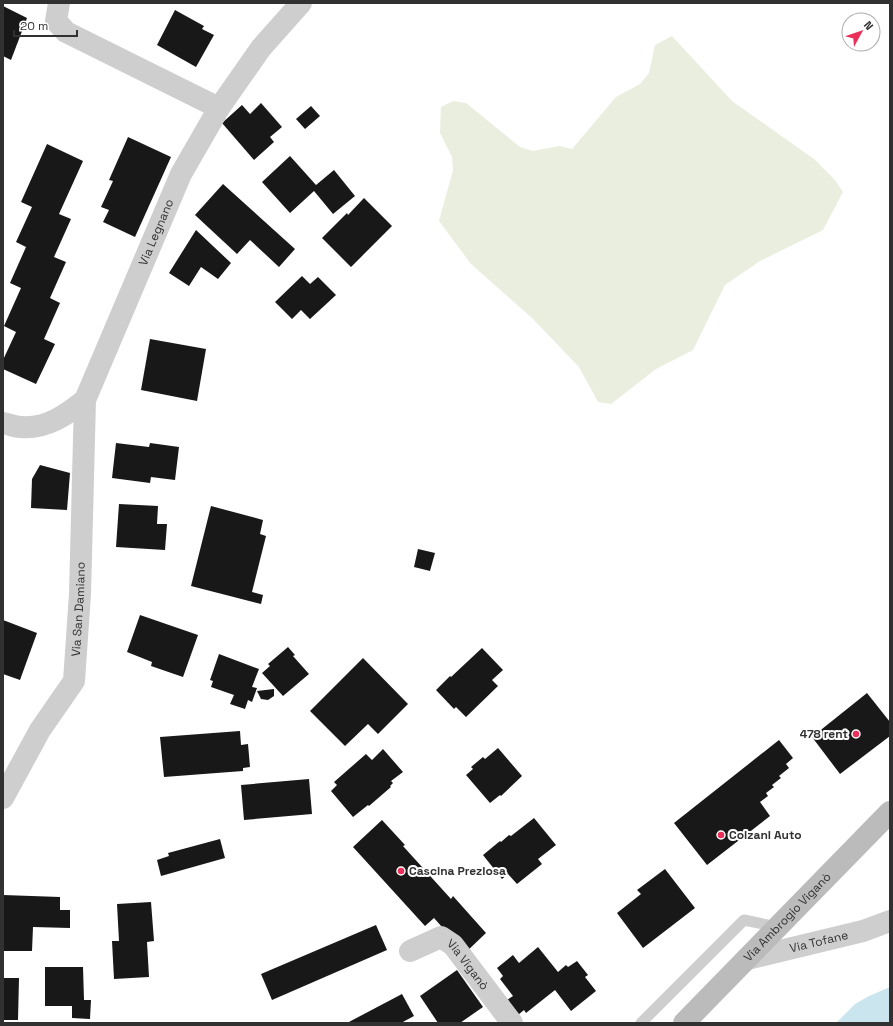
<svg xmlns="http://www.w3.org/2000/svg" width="893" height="1026" viewBox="0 0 893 1026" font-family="'Space Grotesk',sans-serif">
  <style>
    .green { fill: #e9eedf }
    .water { fill: #cbe5ee }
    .building { fill: #181818 }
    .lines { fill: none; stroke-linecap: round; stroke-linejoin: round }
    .lane { stroke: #cecece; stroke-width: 11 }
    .street { stroke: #cecece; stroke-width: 22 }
    .secondary { stroke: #bbb; stroke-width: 22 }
    .poi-dot { fill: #ea305a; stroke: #fff; stroke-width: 1.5 }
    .labels { text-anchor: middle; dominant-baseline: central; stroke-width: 4; stroke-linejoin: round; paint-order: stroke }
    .street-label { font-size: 12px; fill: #313131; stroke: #fff }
    .poi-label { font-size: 12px; font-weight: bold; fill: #313131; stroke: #fff; text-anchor: start }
  </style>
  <rect width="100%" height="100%" fill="#fff"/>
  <!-- green -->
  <path class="green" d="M 672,36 L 732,101 L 814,159 L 835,180 L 843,192 L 823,230 L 760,261 L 725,285 L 693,350 L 656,369 L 611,404 L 598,402 L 579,367 L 533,319 L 471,264 L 439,221 L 453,170 L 452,157 L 440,133 L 441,107 L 453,101 L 466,103 L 520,147 L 533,151 L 559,146 L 572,149 L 616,97 L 640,84 L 649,73 L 655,45 Z"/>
  <!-- water -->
  <path class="water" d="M 890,987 L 890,1023 L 836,1023 L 855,1004 L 869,996 Z"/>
  <!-- building -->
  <g class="building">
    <path d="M 3,6 L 27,18 L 11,60 L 3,56 Z"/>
    <path d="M 175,10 L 204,26 L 202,29 L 214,35 L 196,67 L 157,45 Z"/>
    <path d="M 261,103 L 282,127 L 270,137 L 274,142 L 254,160 L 222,123 L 242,105 L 250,114 Z"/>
    <path d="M 311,106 L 320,116 L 305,129 L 296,119 Z"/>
    <path d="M 128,137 L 171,157 L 135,237 L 103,222 L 109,210 L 101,207 L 113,181 L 109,180 Z"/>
    <path d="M 47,144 L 83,161 L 59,214 L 71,219 L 54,257 L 66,262 L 50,298 L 60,303 L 44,339 L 55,344 L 36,384 L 3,369 L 3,360 L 16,332 L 4,326 L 21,288 L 10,283 L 26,247 L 16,242 L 32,207 L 21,202 Z"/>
    <path d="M 290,156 L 316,185 L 334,170 L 355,196 L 333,214 L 314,191 L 290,213 L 262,182 Z"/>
    <path d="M 223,184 L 295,249 L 279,267 L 250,240 L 237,254 L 195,215 Z"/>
    <path d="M 364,198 L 392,226 L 351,267 L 322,238 L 347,213 L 348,215 Z"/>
    <path d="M 196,230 L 231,263 L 218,279 L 201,267 L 189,286 L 169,273 Z"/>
    <path d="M 302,276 L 310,284 L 318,277 L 336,295 L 310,319 L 301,310 L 292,319 L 275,302 Z"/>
    <path d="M 150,339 L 206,349 L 197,401 L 141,390 Z"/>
    <path d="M 116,443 L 149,447 L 150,443 L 179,447 L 175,480 L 151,477 L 150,483 L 112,478 Z"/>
    <path d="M 40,465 L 70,473 L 67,510 L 31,508 L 32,479 Z"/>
    <path d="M 119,504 L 158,506 L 157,524 L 167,524 L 165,550 L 116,547 Z"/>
    <path d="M 211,506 L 263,520 L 260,534 L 266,536 L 252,592 L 263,595 L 261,604 L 191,586 Z"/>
    <path d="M 418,549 L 435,553 L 430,571 L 414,567 Z"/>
    <path d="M 140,615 L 198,635 L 183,677 L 151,666 L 152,662 L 127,652 Z"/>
    <path d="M 3,620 L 37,633 L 20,680 L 3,674 Z"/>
    <path d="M 288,647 L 295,655 L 293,656 L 309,674 L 283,696 L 262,673 L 270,666 L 268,664 Z"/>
    <path d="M 482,648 L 503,670 L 492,680 L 498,686 L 466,717 L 456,707 L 454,709 L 436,690 L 450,676 L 451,677 Z"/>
    <path d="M 219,654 L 259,669 L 252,687 L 257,688 L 252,702 L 248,700 L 245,709 L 230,704 L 234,695 L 211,687 L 213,681 L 210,680 Z"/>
    <path d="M 363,658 L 408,704 L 378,734 L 368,724 L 345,746 L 310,711 Z"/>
    <path d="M 274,689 L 274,696 L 268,700 L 261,699 L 257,691 Z"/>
    <path d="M 867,693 L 890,722 L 890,736 L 840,774 L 812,737 Z"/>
    <path d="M 240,731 L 241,745 L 248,744 L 250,767 L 243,768 L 243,771 L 164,777 L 160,737 Z"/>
    <path d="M 779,740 L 793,758 L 786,764 L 789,768 L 779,776 L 781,778 L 772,785 L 774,787 L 766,793 L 768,796 L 760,802 L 770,816 L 707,865 L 674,823 Z"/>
    <path d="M 498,748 L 522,776 L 501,796 L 500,795 L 490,803 L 466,775 L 473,769 L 471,767 L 483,757 L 485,759 Z"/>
    <path d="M 383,749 L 403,772 L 391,781 L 393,783 L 390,786 L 391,787 L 369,806 L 368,805 L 353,817 L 331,791 L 337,785 L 334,782 L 366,754 L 372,760 Z"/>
    <path d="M 309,779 L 312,814 L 244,820 L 241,785 Z"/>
    <path d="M 534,818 L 556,845 L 538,859 L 542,864 L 517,884 L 508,874 L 502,879 L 483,855 L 500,841 L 501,842 L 509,835 L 511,836 Z"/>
    <path d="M 382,820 L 405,845 L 403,846 L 451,899 L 453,896 L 486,933 L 465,953 L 434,918 L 425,926 L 353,847 Z"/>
    <path d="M 220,839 L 225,858 L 161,876 L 157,860 L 169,856 L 168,853 Z"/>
    <path d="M 665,869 L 695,908 L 643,948 L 617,913 L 641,894 L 637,890 Z"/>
    <path d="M 3,895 L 60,897 L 60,910 L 70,910 L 70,928 L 33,927 L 32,951 L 3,951 Z"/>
    <path d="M 151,902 L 154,941 L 147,942 L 149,977 L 114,979 L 112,941 L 119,941 L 117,904 Z"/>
    <path d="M 376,925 L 387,950 L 272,1000 L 261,974 Z"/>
    <path d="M 538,947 L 558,972 L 566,965 L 568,967 L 577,961 L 588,975 L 585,977 L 596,991 L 571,1011 L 555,990 L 526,1013 L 524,1010 L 518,1015 L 507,1000 L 513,996 L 500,979 L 503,976 L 497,968 L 513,955 L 519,963 Z"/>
    <path d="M 45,967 L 83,967 L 84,1000 L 91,1000 L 90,1019 L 72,1018 L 72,1006 L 45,1006 Z"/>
    <path d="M 457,970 L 483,1007 L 460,1023 L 438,1023 L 420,996 Z"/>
    <path d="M 3,978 L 19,978 L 18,1020 L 3,1020 Z"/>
    <path d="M 402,994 L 414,1016 L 401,1023 L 347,1023 Z"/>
  </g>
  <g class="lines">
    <!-- lane -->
    <path class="lane" d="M 641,1023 L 744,920 L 777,927"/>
    <!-- street -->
    <g class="street">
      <path d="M 59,3 L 56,21 L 66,32 L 219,108"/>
      <path id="s1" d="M 3,423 C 9,424 15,427 21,427 C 47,429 66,415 85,400 L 181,174 L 219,108 L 261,48 L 301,3"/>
      <path id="s2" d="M 3,798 L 40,730 L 74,681 L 80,594 L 85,400"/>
      <path id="s3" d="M 410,951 L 441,937 L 453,945 L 512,1023"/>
      <path id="s4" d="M 747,959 L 863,931 L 890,921"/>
    </g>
    <!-- secondary -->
    <path class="secondary" id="s5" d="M 684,1023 L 890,812"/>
  </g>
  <!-- markers -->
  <g class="poi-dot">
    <circle cx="856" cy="734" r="4"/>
    <circle cx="721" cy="835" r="4"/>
    <circle cx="401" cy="871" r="4"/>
  </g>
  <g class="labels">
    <!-- street labels -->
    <g class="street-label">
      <text stroke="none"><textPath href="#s1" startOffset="272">Via Legnano</textPath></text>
      <text stroke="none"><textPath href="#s2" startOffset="209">Via San Damiano</textPath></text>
      <text stroke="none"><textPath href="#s5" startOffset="148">Via Ambrogio Viganò</textPath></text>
      <text stroke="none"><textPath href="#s4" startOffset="74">Via Tofane</textPath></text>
      <text stroke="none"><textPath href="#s3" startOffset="73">Via Viganò</textPath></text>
    </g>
    <!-- poi labels -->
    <g class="poi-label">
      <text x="848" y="734" text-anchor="end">478 rent</text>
      <text x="729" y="835">Colzani Auto</text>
      <text x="409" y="871">Cascina Preziosa</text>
    </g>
  </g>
  <!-- border -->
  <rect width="893" height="1026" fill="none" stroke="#313131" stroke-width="8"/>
  <!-- north arrow -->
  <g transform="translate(861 32) rotate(50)"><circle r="19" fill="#ffffff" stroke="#adadad"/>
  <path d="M0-3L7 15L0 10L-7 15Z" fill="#ea305a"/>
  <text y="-6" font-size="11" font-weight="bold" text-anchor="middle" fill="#313131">N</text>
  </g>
  <!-- scale -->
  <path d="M14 30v6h63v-6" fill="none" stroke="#313131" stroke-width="2"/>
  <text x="20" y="30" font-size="12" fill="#313131" stroke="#ffffff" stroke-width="3" paint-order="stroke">20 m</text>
</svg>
